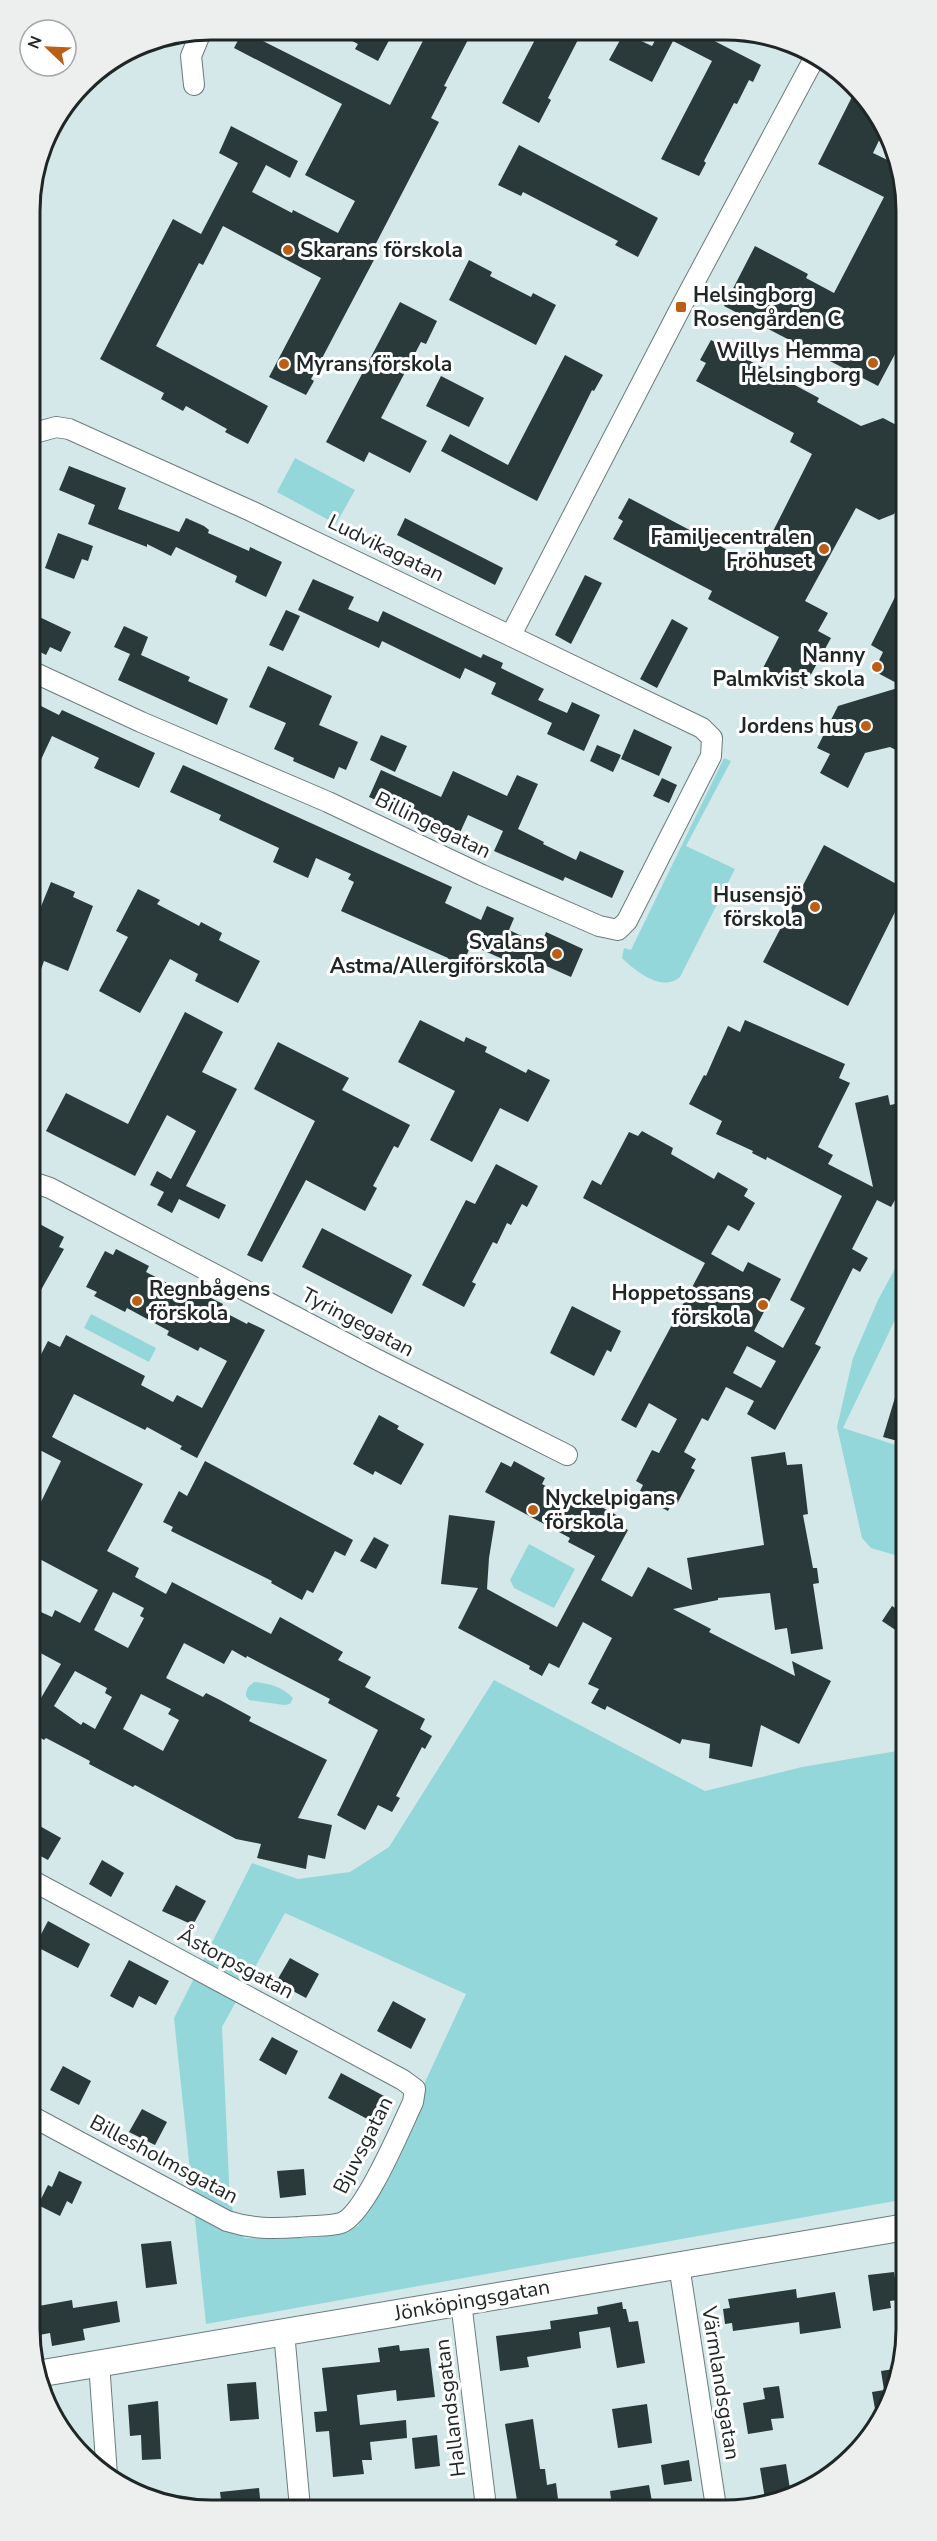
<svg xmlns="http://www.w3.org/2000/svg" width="937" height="2541" viewBox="0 0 937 2541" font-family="'Nunito Sans',sans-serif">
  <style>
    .green { fill: #93d7db; fill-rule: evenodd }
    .building { fill: #2a3a3b; fill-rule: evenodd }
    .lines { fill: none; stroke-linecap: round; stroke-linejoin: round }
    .minor-casing { stroke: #6a7b7c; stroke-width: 22 }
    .tertiary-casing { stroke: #6a7b7c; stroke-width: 28 }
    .minor { stroke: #fff; stroke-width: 20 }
    .tertiary { stroke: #fff; stroke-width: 26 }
    .poi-dot { fill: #bd5e16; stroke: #fff; stroke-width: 2 }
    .labels { text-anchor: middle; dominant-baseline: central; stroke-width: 6; stroke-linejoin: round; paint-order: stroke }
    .poi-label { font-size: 21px; font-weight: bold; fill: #1f2626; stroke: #fff; text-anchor: end }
    .street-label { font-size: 21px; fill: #1f2626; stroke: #fff }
    .rim { fill: none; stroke: #1f2626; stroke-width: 3 }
  </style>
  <rect width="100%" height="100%" fill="#d5e8e9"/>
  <!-- green -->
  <g class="green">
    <path d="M 295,458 L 355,490 L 336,524 L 277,492 Z"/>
    <path d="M 724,758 L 731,761 L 686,846 L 735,869 L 680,977 C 663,993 635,971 622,958 L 624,948 L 631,950 Z"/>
    <path d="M 905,1250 L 905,1299 L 843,1428 L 905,1448 L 905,1558 L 871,1548 L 862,1538 L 837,1427 L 853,1358 L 878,1300 Z"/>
    <path d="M 91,1314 L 156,1348 L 149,1362 L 84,1328 Z"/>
    <path d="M 529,1544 L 575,1569 L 554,1608 L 514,1588 L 510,1580 Z"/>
    <path d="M 494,1680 L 705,1791 L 802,1767 L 897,1751 L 906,1827 L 906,2199 L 206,2324 L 174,2018 L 252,1863 L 298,1879 L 350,1872 L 389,1847 ZM 285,1913 L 466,1994 L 358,2226 L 279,2239 L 244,2238 L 230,2203 L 222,2027 Z"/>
    <path d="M 254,1682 C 268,1683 283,1687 293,1698 L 290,1704 L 284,1705 L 249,1700 L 246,1696 C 246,1688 249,1686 254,1682 Z"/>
  </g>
  <!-- building -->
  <g class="building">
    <path d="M 243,31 L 390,105 L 428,31 L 472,32 L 444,86 L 447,87 L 431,118 L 439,122 L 371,253 L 376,256 L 311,379 L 314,381 L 306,395 L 269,377 L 321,278 L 223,226 L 203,265 L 199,263 L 156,346 L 268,406 L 248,444 L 225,432 L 227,429 L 186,406 L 183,411 L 161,399 L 164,393 L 100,359 L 173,219 L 201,234 L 238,163 L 219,153 L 231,126 L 298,161 L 290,178 L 266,165 L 252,192 L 292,213 L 293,210 L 338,233 L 355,201 L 305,175 L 342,104 L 234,48 Z"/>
    <path d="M 333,31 L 394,31 L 378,61 L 355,49 L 358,44 Z"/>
    <path d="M 539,32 L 582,32 L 548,98 L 551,100 L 539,123 L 502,103 Z"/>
    <path d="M 624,33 L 652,46 L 659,33 L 699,33 L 761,65 L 753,82 L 749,80 L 737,104 L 734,103 L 704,161 L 706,163 L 699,176 L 661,159 L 712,61 L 673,41 L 652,82 L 609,60 Z"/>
    <path d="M 857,87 L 883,121 L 885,128 L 873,153 L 900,166 L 903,176 L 904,337 L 878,386 L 724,306 L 755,246 L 808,274 L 806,278 L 834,293 L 884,197 L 818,164 Z"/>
    <path d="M 519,145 L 658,218 L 638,257 L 615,245 L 618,241 L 523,192 L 521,196 L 498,185 Z"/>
    <path d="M 469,260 L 492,272 L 490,276 L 531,297 L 533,293 L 556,305 L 536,345 L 449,300 Z"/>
    <path d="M 400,302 L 437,321 L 426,344 L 421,342 L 381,418 L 427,441 L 410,473 L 369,452 L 364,462 L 326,442 Z"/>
    <path d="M 711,340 L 819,398 L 817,402 L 861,426 L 883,418 L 904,429 L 904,496 L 894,514 L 879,520 L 856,508 L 805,601 L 828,613 L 818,631 L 831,638 L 803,689 L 763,668 L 779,637 L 708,599 L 712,591 L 613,539 L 623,521 L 618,518 L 629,498 L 756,565 L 812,454 L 790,442 L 794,433 L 696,381 L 706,363 L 700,360 Z"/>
    <path d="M 565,355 L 603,375 L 594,391 L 592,390 L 537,501 L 441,451 L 450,434 L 508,465 Z"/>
    <path d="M 441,376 L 484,398 L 469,427 L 426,406 Z"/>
    <path d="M 69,466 L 126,488 L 118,509 L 179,532 L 186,518 L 204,526 L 209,530 L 208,533 L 249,551 L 250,547 L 282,562 L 266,597 L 235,582 L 237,576 L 176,547 L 171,556 L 147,544 L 147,547 L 88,524 L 95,505 L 59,490 Z"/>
    <path d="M 405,518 L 503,568 L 495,585 L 397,535 Z"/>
    <path d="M 58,533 L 93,546 L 88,561 L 82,559 L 74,579 L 45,568 Z"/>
    <path d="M 585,575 L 602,583 L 571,644 L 555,635 Z"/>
    <path d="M 313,579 L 354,597 L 348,609 L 378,622 L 383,611 L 481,658 L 483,654 L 503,663 L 501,668 L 544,689 L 538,700 L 567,713 L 572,702 L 600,715 L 584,751 L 547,734 L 552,723 L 491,694 L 496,683 L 465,668 L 460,679 L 382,641 L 379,648 L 298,610 Z"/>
    <path d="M 904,579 L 904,687 L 874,671 L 883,652 L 871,645 Z"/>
    <path d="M 286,610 L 300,616 L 283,651 L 269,645 Z"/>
    <path d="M 31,613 L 71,632 L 61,652 L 50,647 L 46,655 L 31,647 Z"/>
    <path d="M 672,619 L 688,628 L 657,688 L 640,679 Z"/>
    <path d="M 124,626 L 148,637 L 141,655 L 190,677 L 188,681 L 228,699 L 217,725 L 118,680 L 130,654 L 114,647 Z"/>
    <path d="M 268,666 L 332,696 L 319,725 L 358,742 L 346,770 L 339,767 L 334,779 L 293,761 L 294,758 L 274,749 L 286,723 L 249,707 Z"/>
    <path d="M 901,687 L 895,698 L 904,702 L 904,754 L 890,747 L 865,753 L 848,788 L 820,773 L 830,754 L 817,748 L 838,706 Z"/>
    <path d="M 31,701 L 59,715 L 62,710 L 155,753 L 139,788 L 94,768 L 99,758 L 52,736 L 31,781 Z"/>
    <path d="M 634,729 L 672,747 L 659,776 L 621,759 Z"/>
    <path d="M 381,735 L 407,746 L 395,772 L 370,760 Z"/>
    <path d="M 597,745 L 621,755 L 613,772 L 590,761 Z"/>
    <path d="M 183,765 L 452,887 L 445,903 L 481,920 L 487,906 L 514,918 L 509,930 L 541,945 L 546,932 L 583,949 L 571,977 L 535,961 L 530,971 L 471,945 L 457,978 L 442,971 L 448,958 L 341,911 L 354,882 L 348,879 L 351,874 L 316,858 L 308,878 L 273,862 L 279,848 L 219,820 L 221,815 L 170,792 Z"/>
    <path d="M 381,770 L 441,797 L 453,771 L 507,796 L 517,775 L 538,784 L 518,829 L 544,842 L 543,844 L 576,860 L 580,851 L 624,871 L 612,898 L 565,877 L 563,881 L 494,851 L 503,831 L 468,815 L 458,837 L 369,797 Z"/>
    <path d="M 662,778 L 677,785 L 669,803 L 653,796 Z"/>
    <path d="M 824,845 L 904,888 L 904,894 L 848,1006 L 763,962 Z"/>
    <path d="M 51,882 L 75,892 L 73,897 L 93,906 L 68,971 L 44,961 L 34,989 L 32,989 L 31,931 Z"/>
    <path d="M 138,889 L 160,900 L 157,904 L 199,926 L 201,922 L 222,933 L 219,940 L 260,961 L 238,1003 L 195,981 L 198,974 L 170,959 L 140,1013 L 99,991 L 128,937 L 116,931 Z"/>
    <path d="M 185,1012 L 223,1032 L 202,1072 L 237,1089 L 186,1186 L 226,1205 L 219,1219 L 179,1199 L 172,1213 L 157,1205 L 164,1192 L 150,1185 L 157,1171 L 171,1179 L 196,1131 L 167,1115 L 135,1176 L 46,1131 L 66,1093 L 128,1124 Z"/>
    <path d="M 420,1020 L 464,1042 L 466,1037 L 487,1047 L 485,1052 L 526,1073 L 528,1069 L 550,1080 L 528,1122 L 500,1108 L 472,1162 L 430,1140 L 455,1091 L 398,1062 Z"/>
    <path d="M 745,1020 L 845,1064 L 839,1078 L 850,1083 L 818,1147 L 833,1155 L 828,1164 L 873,1187 L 855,1103 L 888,1095 L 890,1105 L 905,1102 L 905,1182 L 891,1207 L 877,1200 L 852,1249 L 868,1258 L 860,1272 L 853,1268 L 815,1344 L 821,1347 L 775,1430 L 747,1414 L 754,1401 L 726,1387 L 708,1421 L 702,1418 L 684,1452 L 696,1459 L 691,1468 L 695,1470 L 677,1504 L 673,1501 L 668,1511 L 638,1495 L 643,1485 L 636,1481 L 652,1450 L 659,1453 L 677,1419 L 649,1403 L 636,1428 L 621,1420 L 705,1263 L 583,1198 L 592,1180 L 601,1185 L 629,1132 L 638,1136 L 642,1131 L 673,1148 L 671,1154 L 714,1179 L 718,1172 L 748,1189 L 744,1196 L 755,1203 L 739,1231 L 728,1225 L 711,1254 L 743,1272 L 748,1262 L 781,1279 L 754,1331 L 783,1348 L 805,1308 L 790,1300 L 842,1196 L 767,1157 L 766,1160 L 752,1153 L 753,1151 L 716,1134 L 722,1121 L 689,1104 L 704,1075 L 706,1076 L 728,1026 L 740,1032 ZM 747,1346 L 776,1361 L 761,1388 L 733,1373 Z"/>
    <path d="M 278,1042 L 349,1078 L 342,1090 L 410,1125 L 398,1148 L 394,1146 L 373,1186 L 377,1188 L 365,1211 L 306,1180 L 262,1262 L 247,1255 L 315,1121 L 254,1089 Z"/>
    <path d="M 496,1164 L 538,1186 L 527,1207 L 522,1204 L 511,1225 L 507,1223 L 497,1244 L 493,1242 L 472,1282 L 476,1284 L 464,1307 L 422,1285 L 466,1200 L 475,1204 Z"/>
    <path d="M 32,1220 L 64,1237 L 59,1247 L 64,1249 L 32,1306 Z"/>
    <path d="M 322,1228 L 412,1275 L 392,1314 L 302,1267 Z"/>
    <path d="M 116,1249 L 149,1266 L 146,1272 L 188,1294 L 191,1288 L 223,1304 L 220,1310 L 247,1324 L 248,1322 L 265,1330 L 197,1458 L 180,1449 L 182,1446 L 147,1427 L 145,1430 L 74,1394 L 52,1437 L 143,1484 L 107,1551 L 139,1568 L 135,1577 L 166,1594 L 172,1582 L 271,1634 L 280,1617 L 343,1652 L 338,1660 L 371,1677 L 365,1687 L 425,1719 L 420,1729 L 432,1736 L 425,1749 L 422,1747 L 396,1796 L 400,1798 L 392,1812 L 378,1805 L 365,1830 L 337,1815 L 378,1730 L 328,1703 L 330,1699 L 247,1656 L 246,1658 L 232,1650 L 224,1664 L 184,1643 L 166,1678 L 203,1697 L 206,1693 L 220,1700 L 251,1717 L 249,1721 L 327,1760 L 298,1818 L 332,1825 L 325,1859 L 308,1855 L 306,1869 L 257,1858 L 261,1844 L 236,1839 L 135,1785 L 133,1787 L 89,1764 L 90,1761 L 46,1738 L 44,1740 L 33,1733 L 33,1692 L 41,1698 L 61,1664 L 33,1649 L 32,1608 L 52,1617 L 55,1610 L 80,1623 L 98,1590 L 32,1555 L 32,1501 L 40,1504 L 61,1461 L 32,1446 L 32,1372 L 48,1341 L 60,1347 L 66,1335 L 145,1376 L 141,1385 L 173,1402 L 177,1395 L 202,1408 L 227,1361 L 200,1347 L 198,1351 L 167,1335 L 169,1331 L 127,1308 L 125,1312 L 94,1296 L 97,1292 L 86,1287 L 105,1251 L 113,1255 ZM 113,1592 L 144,1608 L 140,1616 L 144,1618 L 128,1648 L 94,1630 ZM 75,1671 L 107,1688 L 105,1693 L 112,1697 L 95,1729 L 83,1722 L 81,1725 L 54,1706 ZM 141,1694 L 171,1709 L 168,1714 L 179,1720 L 163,1751 L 123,1729 Z"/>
    <path d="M 572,1306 L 621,1331 L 611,1352 L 607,1350 L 594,1376 L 550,1353 Z"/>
    <path d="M 901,1378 L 905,1378 L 905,1443 L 883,1437 Z"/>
    <path d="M 379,1415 L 399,1426 L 397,1429 L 424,1444 L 401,1485 L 375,1471 L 373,1475 L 353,1464 Z"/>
    <path d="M 785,1452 L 787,1465 L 802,1464 L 808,1514 L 803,1515 L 813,1568 L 817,1568 L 819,1583 L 813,1584 L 823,1649 L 791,1654 L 787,1628 L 775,1630 L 770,1593 L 718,1598 L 718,1600 L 673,1609 L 711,1629 L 709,1632 L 795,1676 L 792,1661 L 831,1681 L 799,1744 L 761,1725 L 752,1767 L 709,1758 L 710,1744 L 682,1739 L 680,1744 L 607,1706 L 605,1710 L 591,1703 L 599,1689 L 588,1684 L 612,1638 L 583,1622 L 559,1668 L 549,1663 L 542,1676 L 529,1669 L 530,1666 L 458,1628 L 478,1588 L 441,1584 L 449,1515 L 495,1521 L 489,1558 L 487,1589 L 557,1627 L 595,1556 L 568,1542 L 570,1538 L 485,1492 L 501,1462 L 511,1467 L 514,1461 L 545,1478 L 542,1484 L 586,1508 L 590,1501 L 622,1518 L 618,1525 L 628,1530 L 601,1580 L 632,1597 L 648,1567 L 692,1590 L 687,1558 L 764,1545 L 751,1457 Z"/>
    <path d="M 205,1461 L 353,1540 L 345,1556 L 335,1551 L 313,1593 L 307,1590 L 302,1600 L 271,1583 L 272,1581 L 171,1531 L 173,1527 L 163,1522 L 179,1491 L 187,1496 Z"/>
    <path d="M 374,1537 L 389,1545 L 376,1569 L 360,1561 Z"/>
    <path d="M 892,1606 L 906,1615 L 906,1637 L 882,1621 Z"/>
    <path d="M 38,1825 L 61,1838 L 48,1860 L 33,1852 L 33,1834 Z"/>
    <path d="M 102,1860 L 124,1873 L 111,1897 L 89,1884 Z"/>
    <path d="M 176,1885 L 206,1901 L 193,1925 L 162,1911 Z"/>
    <path d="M 48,1921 L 90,1944 L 78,1968 L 35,1946 Z"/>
    <path d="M 290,1958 L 319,1974 L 306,1998 L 276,1982 Z"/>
    <path d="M 129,1960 L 169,1981 L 156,2005 L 139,1996 L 133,2008 L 110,1996 Z"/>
    <path d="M 393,2001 L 426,2019 L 411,2049 L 377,2031 Z"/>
    <path d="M 272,2037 L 298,2051 L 286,2075 L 259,2060 Z"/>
    <path d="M 63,2066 L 91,2081 L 79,2105 L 50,2090 Z"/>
    <path d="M 341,2073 L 384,2096 L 371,2121 L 328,2098 Z"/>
    <path d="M 142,2109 L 167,2122 L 155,2145 L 129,2132 Z"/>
    <path d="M 304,2169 L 306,2195 L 280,2198 L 277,2171 Z"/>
    <path d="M 59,2171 L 82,2182 L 72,2204 L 67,2201 L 60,2216 L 38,2205 L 48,2185 L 52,2187 Z"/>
    <path d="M 171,2241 L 177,2284 L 146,2288 L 141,2244 Z"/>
    <path d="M 894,2272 L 898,2300 L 890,2301 L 891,2308 L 873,2311 L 868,2275 Z"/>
    <path d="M 796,2289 L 797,2298 L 835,2292 L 841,2328 L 800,2334 L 799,2322 L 733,2331 L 732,2323 L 725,2324 L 723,2309 L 730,2308 L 728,2299 Z"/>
    <path d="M 72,2300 L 73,2308 L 117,2301 L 120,2322 L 83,2329 L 85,2340 L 52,2346 L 50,2333 L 34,2336 L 33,2307 Z"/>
    <path d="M 622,2302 L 623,2309 L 626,2309 L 629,2322 L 638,2321 L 645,2363 L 617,2368 L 610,2327 L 579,2332 L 581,2348 L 527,2357 L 529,2367 L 500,2371 L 496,2336 L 551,2329 L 550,2321 L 598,2314 L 597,2307 Z"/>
    <path d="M 399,2345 L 400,2351 L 429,2348 L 435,2397 L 397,2401 L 396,2390 L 357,2395 L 360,2425 L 406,2420 L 407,2438 L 370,2442 L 372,2460 L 362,2460 L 364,2474 L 333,2477 L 329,2431 L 316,2432 L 314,2412 L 327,2411 L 322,2368 L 380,2362 L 378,2348 Z"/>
    <path d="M 900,2368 L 893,2399 L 887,2408 L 875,2409 L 872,2392 L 884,2390 L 881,2371 Z"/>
    <path d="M 256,2382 L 259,2419 L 230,2421 L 227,2384 Z"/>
    <path d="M 779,2386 L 784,2418 L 771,2419 L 773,2430 L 748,2434 L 743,2403 L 765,2399 L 763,2388 Z"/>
    <path d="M 158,2401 L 161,2459 L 142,2460 L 141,2435 L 130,2436 L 128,2405 Z"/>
    <path d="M 647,2404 L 652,2443 L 618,2448 L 612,2409 Z"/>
    <path d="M 533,2419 L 540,2469 L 545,2469 L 547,2485 L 556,2483 L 559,2507 L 518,2507 L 505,2424 Z"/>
    <path d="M 437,2435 L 440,2466 L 415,2469 L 412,2438 Z"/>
    <path d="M 689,2460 L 692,2481 L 664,2485 L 661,2465 Z"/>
    <path d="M 786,2464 L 791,2495 L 765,2499 L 760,2468 Z"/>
    <path d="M 649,2485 L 653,2507 L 612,2507 L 610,2491 Z"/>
    <path d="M 259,2488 L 261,2508 L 222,2508 L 220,2492 Z"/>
  </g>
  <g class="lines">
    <defs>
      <g id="minor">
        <path d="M 194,85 L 191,56 L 201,32"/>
        <path d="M 31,434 L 56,427 L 69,429 L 251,511 L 702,728 L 712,738 L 711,756 L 627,921 L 618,930 L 599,926 L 482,875 L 328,802 L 141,722 L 31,671"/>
        <path d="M 511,635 L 681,307 L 816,55"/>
        <path d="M 32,1182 L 50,1188 L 376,1359 L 567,1455"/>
        <path d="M 33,1881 L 403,2080 L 415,2089 L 413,2102 C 401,2127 365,2215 341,2223 C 329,2227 312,2225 299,2227 C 273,2229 252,2229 227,2221 L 33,2117"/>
        <path d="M 679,2265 L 716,2507"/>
        <path d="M 461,2302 L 486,2507"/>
        <path d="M 284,2332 L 300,2508"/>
        <path d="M 99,2363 L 107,2475"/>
      </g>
      <path id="tertiary" d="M 37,2374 L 906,2227"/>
    </defs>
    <!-- minor casing -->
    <use href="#minor" class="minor-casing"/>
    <!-- tertiary casing -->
    <use href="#tertiary" class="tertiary-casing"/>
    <!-- minor -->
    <use href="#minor" class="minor"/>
    <!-- tertiary -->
    <use href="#tertiary" class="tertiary"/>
  </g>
  <!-- markers -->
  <g class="poi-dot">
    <circle cx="288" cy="250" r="6"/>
    <rect x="675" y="301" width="12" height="12" rx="3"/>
    <circle cx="873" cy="363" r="6"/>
    <circle cx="284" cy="364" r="6"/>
    <circle cx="824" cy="549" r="6"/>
    <circle cx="877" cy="667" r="6"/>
    <circle cx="866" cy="726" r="6"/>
    <circle cx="815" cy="907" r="6"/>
    <circle cx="557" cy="954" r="6"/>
    <circle cx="137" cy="1301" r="6"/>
    <circle cx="763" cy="1305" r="6"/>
    <circle cx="533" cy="1510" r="6"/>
  </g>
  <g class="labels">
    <!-- poi labels -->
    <g class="poi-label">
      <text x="300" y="250" text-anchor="start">Skarans förskola</text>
      <text x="693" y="295" text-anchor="start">Helsingborg<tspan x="693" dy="24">Rosengården C</tspan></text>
      <text x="861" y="351">Willys Hemma<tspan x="861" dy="24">Helsingborg</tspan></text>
      <text x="296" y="364" text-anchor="start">Myrans förskola</text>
      <text x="812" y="537">Familjecentralen<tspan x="812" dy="24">Fröhuset</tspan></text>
      <text x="865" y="655">Nanny<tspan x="865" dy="24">Palmkvist skola</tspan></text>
      <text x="854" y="726">Jordens hus</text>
      <text x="803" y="895">Husensjö<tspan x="803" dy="24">förskola</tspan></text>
      <text x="545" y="942">Svalans<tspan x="545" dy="24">Astma/Allergiförskola</tspan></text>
      <text x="149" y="1289" text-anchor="start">Regnbågens<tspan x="149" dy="24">förskola</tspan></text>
      <text x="751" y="1293">Hoppetossans<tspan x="751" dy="24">förskola</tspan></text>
      <text x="545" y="1498" text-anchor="start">Nyckelpigans<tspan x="545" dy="24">förskola</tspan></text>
    </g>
    <!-- street labels -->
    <g class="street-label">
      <text transform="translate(386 548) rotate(26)">Ludvikagatan</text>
      <text transform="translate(433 825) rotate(26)">Billingegatan</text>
      <text transform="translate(358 1322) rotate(28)">Tyringegatan</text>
      <text transform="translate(236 1963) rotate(28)">Åstorpsgatan</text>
      <text transform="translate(363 2145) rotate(-63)">Bjuvsgatan</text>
      <text transform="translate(164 2159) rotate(28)">Billesholmsgatan</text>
      <text transform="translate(472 2300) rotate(-10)">Jönköpingsgatan</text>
      <text transform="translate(721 2383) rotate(81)">Värmlandsgatan</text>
      <text transform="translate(450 2408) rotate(-97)">Hallandsgatan</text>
    </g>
  </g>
  <!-- crop -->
  <path d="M0 0H937V2541H0ZM211 40H725A171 171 0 0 1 896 211V2329A171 171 0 0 1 725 2500H211A171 171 0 0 1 40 2329V211A171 171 0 0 1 211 40Z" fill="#edeeee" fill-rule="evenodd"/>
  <path class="rim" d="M211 40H725A171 171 0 0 1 896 211V2329A171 171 0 0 1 725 2500H211A171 171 0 0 1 40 2329V211A171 171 0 0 1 211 40Z"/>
  <!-- north arrow -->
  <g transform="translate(48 48) rotate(293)"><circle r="28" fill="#ffffff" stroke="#a5a8a8" stroke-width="1.5"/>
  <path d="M0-4.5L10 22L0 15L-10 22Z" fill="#bd5e16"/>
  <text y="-9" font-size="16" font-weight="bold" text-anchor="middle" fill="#1f2626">N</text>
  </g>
</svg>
